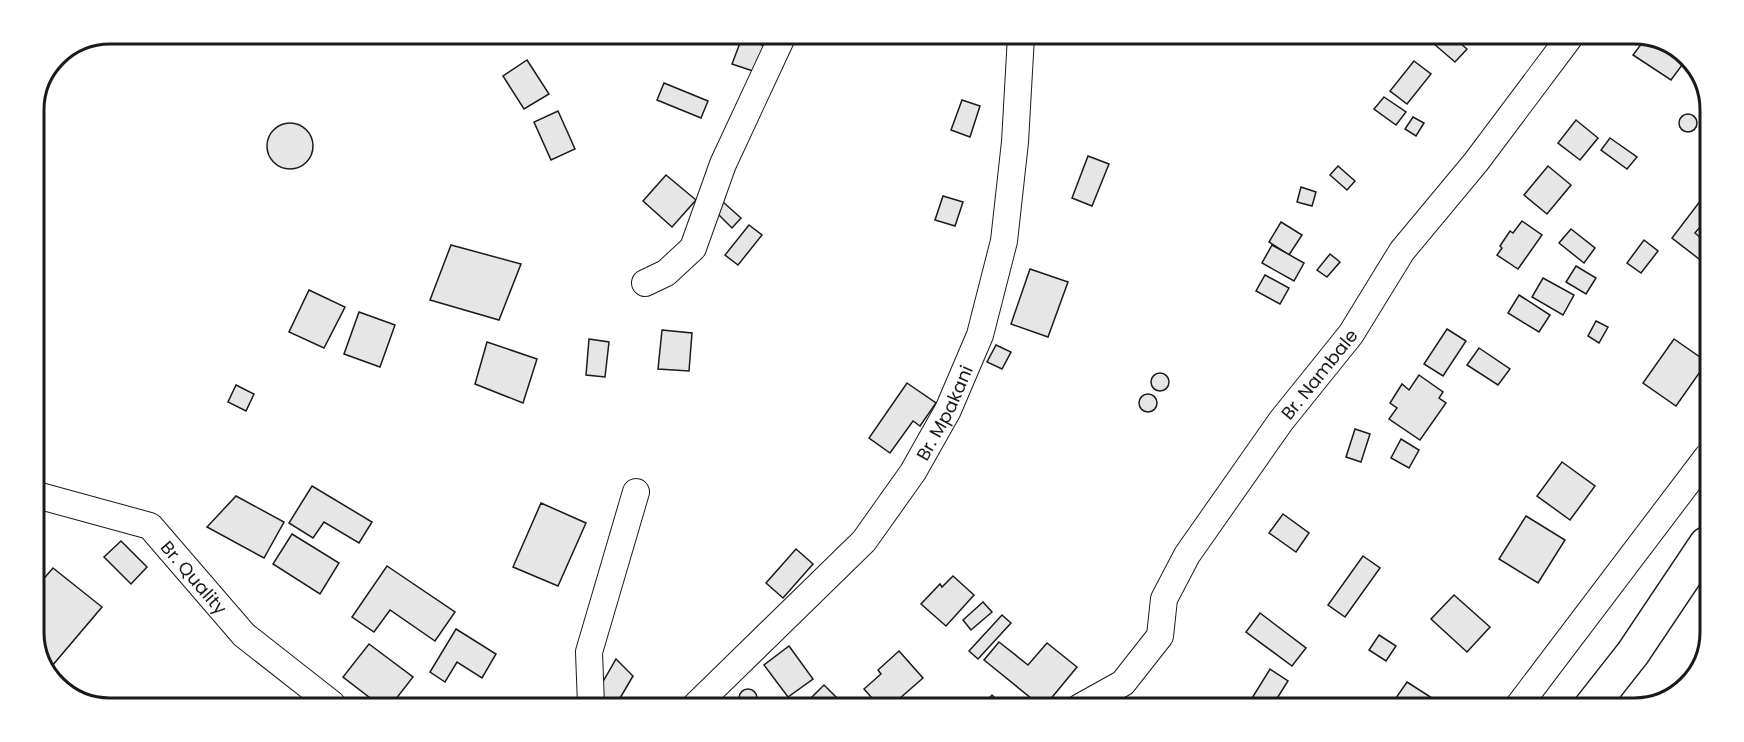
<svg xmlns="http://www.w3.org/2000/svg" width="1744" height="742" viewBox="0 0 1744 742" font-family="Poppins,sans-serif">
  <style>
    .building { fill: #e6e6e6; stroke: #1a1a1a; stroke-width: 1.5 }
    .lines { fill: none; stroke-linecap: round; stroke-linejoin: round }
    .minor-casing { stroke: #1a1a1a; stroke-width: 28 }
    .trunk-casing { stroke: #1a1a1a; stroke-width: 36 }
    .minor { stroke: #fff; stroke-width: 26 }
    .trunk { stroke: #fff; stroke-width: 33 }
    .labels { text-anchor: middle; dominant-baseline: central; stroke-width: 4.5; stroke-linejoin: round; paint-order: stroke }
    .street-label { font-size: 18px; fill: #1a1a1a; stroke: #fff }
    .rim { fill: none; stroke: #1a1a1a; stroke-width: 3 }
  </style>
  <rect width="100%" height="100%" fill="#fff"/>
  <!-- building -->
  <g class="building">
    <path d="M 743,35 L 762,35 L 759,44 L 765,46 L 756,72 L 732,64 Z"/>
    <path d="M 1439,38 L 1454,38 L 1467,49 L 1455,62 L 1434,44 Z"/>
    <path d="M 1645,39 L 1664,39 L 1688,57 L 1671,80 L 1633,55 Z"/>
    <path d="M 527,60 L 549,94 L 524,109 L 503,76 Z"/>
    <path d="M 1414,61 L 1431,74 L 1407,104 L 1390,91 Z"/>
    <path d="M 664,83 L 708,101 L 701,118 L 657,100 Z"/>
    <path d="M 1384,97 L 1406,112 L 1396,125 L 1374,109 Z"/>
    <path d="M 962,100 L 980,106 L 970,137 L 951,130 Z"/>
    <path d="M 558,111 L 575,149 L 551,160 L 534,122 Z"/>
    <circle cx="1688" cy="123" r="9"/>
    <path d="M 1413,117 L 1424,123 L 1416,136 L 1405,129 Z"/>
    <path d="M 1576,120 L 1598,138 L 1580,160 L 1558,143 Z"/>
    <circle cx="290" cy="146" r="23"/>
    <path d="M 1610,138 L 1637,157 L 1627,169 L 1601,150 Z"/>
    <path d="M 1088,156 L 1109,164 L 1092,206 L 1072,198 Z"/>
    <path d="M 1338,166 L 1355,181 L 1347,190 L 1330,175 Z"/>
    <path d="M 1548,166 L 1571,185 L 1547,214 L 1524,195 Z"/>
    <path d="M 666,175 L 696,200 L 672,227 L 643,201 Z"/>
    <path d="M 1301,187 L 1316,192 L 1312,206 L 1297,202 Z"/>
    <path d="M 943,196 L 963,202 L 955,226 L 935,220 Z"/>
    <path d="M 1704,196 L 1710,200 L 1710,222 L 1706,220 L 1695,233 L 1709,245 L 1699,259 L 1672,238 Z"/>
    <path d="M 723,202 L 741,218 L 732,228 L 715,211 Z"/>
    <path d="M 1522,221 L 1542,235 L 1518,269 L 1497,255 L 1502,248 L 1500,246 L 1510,231 L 1513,233 Z"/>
    <path d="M 1281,222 L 1302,235 L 1289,255 L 1269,242 Z"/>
    <path d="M 749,225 L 762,235 L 738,265 L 725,255 Z"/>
    <path d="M 1571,229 L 1595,248 L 1584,263 L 1559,243 Z"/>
    <path d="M 1644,240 L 1658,251 L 1641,273 L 1627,263 Z"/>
    <path d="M 451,245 L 521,264 L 499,320 L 430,300 Z"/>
    <path d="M 1272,245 L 1304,263 L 1294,281 L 1262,263 Z"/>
    <path d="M 1330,254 L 1340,262 L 1327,277 L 1317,270 Z"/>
    <path d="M 1576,266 L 1596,278 L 1586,294 L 1566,282 Z"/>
    <path d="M 1030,269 L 1068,282 L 1048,337 L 1011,324 Z"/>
    <path d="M 1265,275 L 1289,288 L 1280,304 L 1256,291 Z"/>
    <path d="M 1543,278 L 1574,295 L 1563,315 L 1532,297 Z"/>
    <path d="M 309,290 L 345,307 L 324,348 L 289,332 Z"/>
    <path d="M 1519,295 L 1550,315 L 1539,332 L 1508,313 Z"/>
    <path d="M 359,312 L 395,325 L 380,367 L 344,354 Z"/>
    <path d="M 1596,321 L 1608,327 L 1599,343 L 1588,336 Z"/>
    <path d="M 1447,329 L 1466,341 L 1443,376 L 1424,364 Z"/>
    <path d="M 662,330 L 692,333 L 689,371 L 658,369 Z"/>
    <path d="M 589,339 L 609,342 L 605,377 L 586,375 Z"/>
    <path d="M 1674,339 L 1707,362 L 1676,406 L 1643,383 Z"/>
    <path d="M 487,342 L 537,359 L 523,403 L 475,384 Z"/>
    <path d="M 996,345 L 1011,352 L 1002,369 L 987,362 Z"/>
    <path d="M 1479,348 L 1510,369 L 1498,385 L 1467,365 Z"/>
    <circle cx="1160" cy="382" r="9"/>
    <path d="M 1419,375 L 1443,392 L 1439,398 L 1446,403 L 1420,440 L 1389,419 L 1397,408 L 1390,403 L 1402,384 L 1409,390 Z"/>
    <path d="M 907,383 L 936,403 L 920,426 L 913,421 L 890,453 L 869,438 Z"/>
    <path d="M 236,385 L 254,394 L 246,411 L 228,402 Z"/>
    <circle cx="1148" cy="403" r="9"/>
    <path d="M 1355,429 L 1370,434 L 1361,462 L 1346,457 Z"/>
    <path d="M 1401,439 L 1419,450 L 1409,468 L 1391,458 Z"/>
    <path d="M 1562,462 L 1595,486 L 1570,520 L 1537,496 Z"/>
    <path d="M 312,486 L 372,522 L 359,543 L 324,522 L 313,538 L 289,523 Z"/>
    <path d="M 236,496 L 284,522 L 264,558 L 207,527 Z"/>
    <path d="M 541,503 L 586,523 L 558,586 L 513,567 Z"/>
    <path d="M 1283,514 L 1309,533 L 1296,552 L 1269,533 Z"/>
    <path d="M 1526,516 L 1565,540 L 1538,583 L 1499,559 Z"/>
    <path d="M 292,534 L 339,563 L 320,594 L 273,564 Z"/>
    <path d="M 121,541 L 147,567 L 131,584 L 104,557 Z"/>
    <path d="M 796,549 L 813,564 L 783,598 L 766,583 Z"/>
    <path d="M 1363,556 L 1380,568 L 1345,617 L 1328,605 Z"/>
    <path d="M 387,566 L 455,612 L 435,641 L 390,610 L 374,632 L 352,617 Z"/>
    <path d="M 53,568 L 102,607 L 46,673 L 33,638 L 33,591 Z"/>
    <path d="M 953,576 L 974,595 L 946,626 L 921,604 L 940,584 L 942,587 Z"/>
    <path d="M 1454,595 L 1490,627 L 1467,652 L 1431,619 Z"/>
    <path d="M 983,602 L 992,612 L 971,630 L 963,620 Z"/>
    <path d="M 1260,613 L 1306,648 L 1292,666 L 1246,632 Z"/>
    <path d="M 1002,615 L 1011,623 L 978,659 L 969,651 Z"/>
    <path d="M 456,629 L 496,654 L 482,678 L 457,662 L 445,682 L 430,672 Z"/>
    <path d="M 1379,635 L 1396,646 L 1386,661 L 1369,650 Z"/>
    <path d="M 999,642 L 1028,665 L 1047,643 L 1077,667 L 1044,707 L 1042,707 L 984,660 Z"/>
    <path d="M 369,644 L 413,677 L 392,704 L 378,704 L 343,677 Z"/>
    <path d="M 789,646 L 813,679 L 788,697 L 764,665 Z"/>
    <path d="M 899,651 L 923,678 L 891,706 L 879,706 L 864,689 L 881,674 L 878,670 Z"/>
    <path d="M 616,659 L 633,676 L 616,705 L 600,705 L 592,701 Z"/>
    <path d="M 1270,669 L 1288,681 L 1271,708 L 1257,708 L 1249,703 Z"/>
    <path d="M 1407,682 L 1432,698 L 1425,708 L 1395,708 L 1391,705 Z"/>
    <path d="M 824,685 L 845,706 L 808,706 L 815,700 L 812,697 Z"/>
    <circle cx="748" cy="698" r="9"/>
    <path d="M 992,695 L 1004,707 L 981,707 Z"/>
  </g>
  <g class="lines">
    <defs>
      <g id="minor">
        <path d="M 645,283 L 666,273 L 693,248 L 723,164 L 783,35"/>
        <path id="s1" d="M 33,494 L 150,526 L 244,635 L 332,704"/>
        <path d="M 591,705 L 589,652 L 636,492"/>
        <path id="s2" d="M 695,706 L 864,541 L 913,472 L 948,410 L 980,335 L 1004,241 L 1015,142 L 1021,36"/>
        <path id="s3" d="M 1080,707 L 1123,683 L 1160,636 L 1164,599 L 1187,555 L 1281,421 L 1351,334 L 1402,251 L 1476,162 L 1569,38"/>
        <path d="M 1516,709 L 1707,457"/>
      </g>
      <path id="trunk" d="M 1589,709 L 1633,653 L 1706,544"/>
    </defs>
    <!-- minor casing -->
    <use href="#minor" class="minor-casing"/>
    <!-- trunk casing -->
    <use href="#trunk" class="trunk-casing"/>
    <!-- minor -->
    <use href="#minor" class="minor"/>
    <!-- trunk -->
    <use href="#trunk" class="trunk"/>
  </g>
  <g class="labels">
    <!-- street labels -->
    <g class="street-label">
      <text stroke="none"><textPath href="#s3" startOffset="420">Br. Nambale</textPath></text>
      <text stroke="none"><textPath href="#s2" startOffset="388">Br. Mpakani</textPath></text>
      <text stroke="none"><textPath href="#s1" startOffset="189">Br. Quality</textPath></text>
    </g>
  </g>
  <!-- crop -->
  <path d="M0 0H1744V742H0ZM110 44H1634A66 66 0 0 1 1700 110V632A66 66 0 0 1 1634 698H110A66 66 0 0 1 44 632V110A66 66 0 0 1 110 44Z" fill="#fff" fill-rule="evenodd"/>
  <path class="rim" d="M110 44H1634A66 66 0 0 1 1700 110V632A66 66 0 0 1 1634 698H110A66 66 0 0 1 44 632V110A66 66 0 0 1 110 44Z"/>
</svg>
